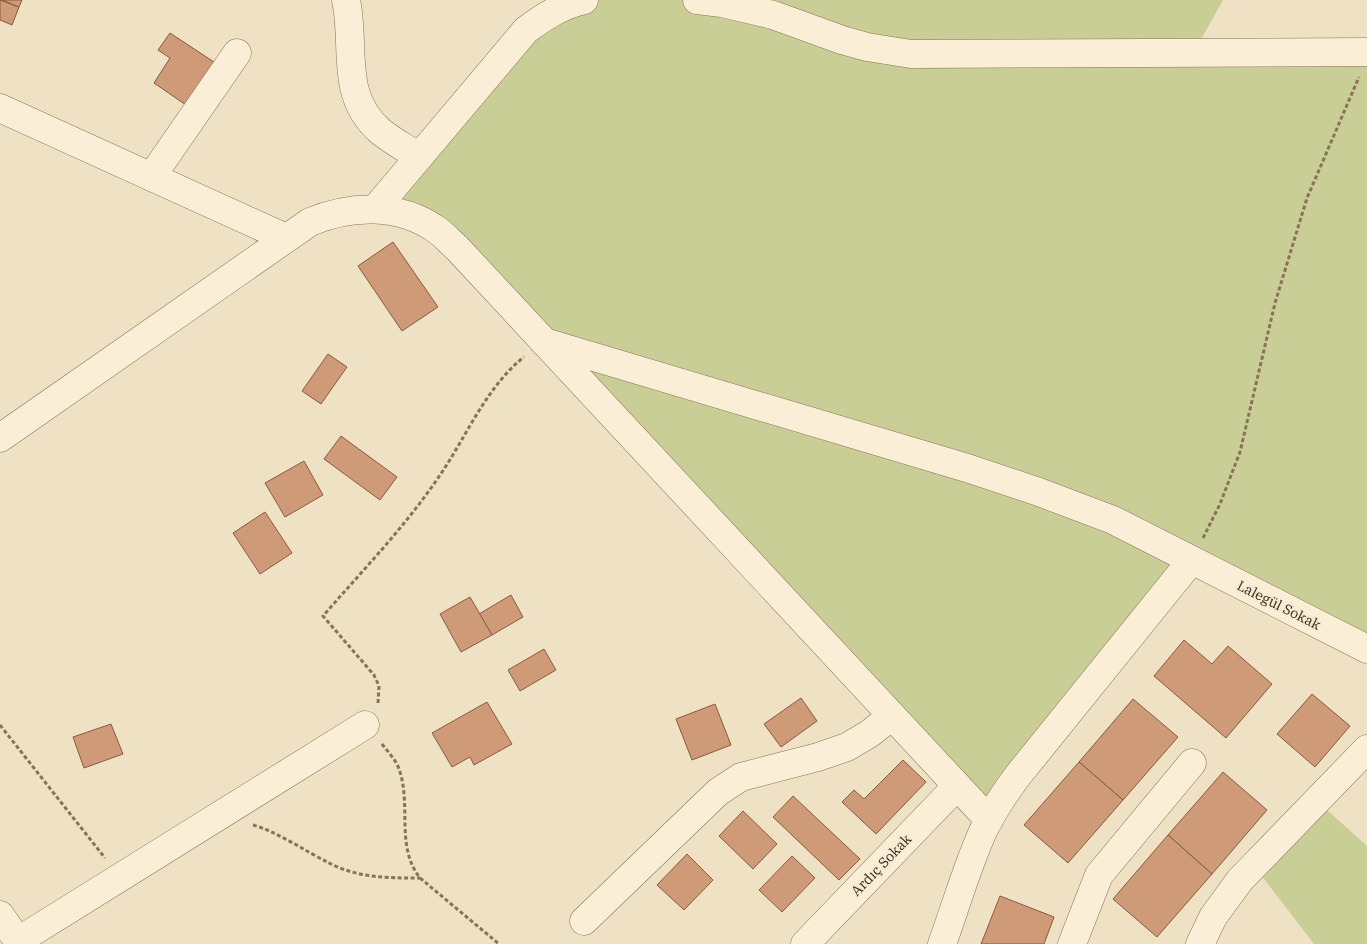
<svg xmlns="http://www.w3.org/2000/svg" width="1367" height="944" viewBox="0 0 1367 944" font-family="'IBM Plex Serif',serif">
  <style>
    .green { fill: #c9ce96 }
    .building { fill: #ce9a78; stroke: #8a5a3e }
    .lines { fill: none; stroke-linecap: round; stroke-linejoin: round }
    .minor-casing { stroke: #8a7259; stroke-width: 29 }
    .path { stroke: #8a7259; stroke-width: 3; stroke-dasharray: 4 2.5; stroke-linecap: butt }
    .minor { stroke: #faeed6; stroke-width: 28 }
    .labels { text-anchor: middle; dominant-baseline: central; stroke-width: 4.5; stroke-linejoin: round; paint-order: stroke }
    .street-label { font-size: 14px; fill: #392a1e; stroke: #f6ebd3 }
  </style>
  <rect width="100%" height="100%" fill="#efe1c3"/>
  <!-- green -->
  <g class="green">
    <path d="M 584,0 L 1223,0 L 1194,52 L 1367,52 L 1367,649 L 1191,561 L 989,820 L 457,248 L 376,208 L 526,30 Z"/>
    <path d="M 1317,801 L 1367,846 L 1367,944 L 1314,944 L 1254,866 Z"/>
  </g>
  <!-- building -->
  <g class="building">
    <path d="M 0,0 L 19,7 L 12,25 L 0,20 Z"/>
    <path d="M 2,0 L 22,0 L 19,7 Z"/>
    <path d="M 170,33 L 214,62 L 186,105 L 154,83 L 170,58 L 158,50 Z"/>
    <path d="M 393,242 L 438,307 L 402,331 L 358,266 Z"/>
    <path d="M 328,354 L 347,367 L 321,404 L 302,391 Z"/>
    <path d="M 341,436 L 397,477 L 380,500 L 324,459 Z"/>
    <path d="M 304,461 L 323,495 L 285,517 L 265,483 Z"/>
    <path d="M 265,512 L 292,553 L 260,574 L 233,533 Z"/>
    <path d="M 511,595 L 523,617 L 492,635 L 479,614 Z"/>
    <path d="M 470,597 L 492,635 L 461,652 L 440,614 Z"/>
    <path d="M 1184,640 L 1212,664 L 1228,646 L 1272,684 L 1226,738 L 1154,676 Z"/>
    <path d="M 544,649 L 556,670 L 520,691 L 508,670 Z"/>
    <path d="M 1312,694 L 1350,726 L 1315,767 L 1277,734 Z"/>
    <path d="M 801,698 L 817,721 L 781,747 L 764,724 Z"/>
    <path d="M 1133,699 L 1178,737 L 1123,800 L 1079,762 Z"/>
    <path d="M 487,702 L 512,744 L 474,765 L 470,757 L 452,767 L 432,733 Z"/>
    <path d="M 715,704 L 731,745 L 692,760 L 676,719 Z"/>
    <path d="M 111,724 L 123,754 L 84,768 L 73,737 Z"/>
    <path d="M 903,760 L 926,782 L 876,834 L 842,802 L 854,790 L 864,799 Z"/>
    <path d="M 1079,762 L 1123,800 L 1068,863 L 1024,825 Z"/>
    <path d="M 1223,772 L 1267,810 L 1212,874 L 1168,835 Z"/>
    <path d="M 793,796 L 860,859 L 839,880 L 773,817 Z"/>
    <path d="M 743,811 L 777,844 L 753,869 L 719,836 Z"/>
    <path d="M 1168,835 L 1212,874 L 1157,937 L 1113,899 Z"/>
    <path d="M 687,854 L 713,880 L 684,910 L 657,885 Z"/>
    <path d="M 792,856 L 815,878 L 782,912 L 759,890 Z"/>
    <path d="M 1000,896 L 1054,917 L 1044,944 L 981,944 Z"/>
  </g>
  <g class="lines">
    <defs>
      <g id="minor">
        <path d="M 346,0 C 356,47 339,95 380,131 C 392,141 406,148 419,157"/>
        <path d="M 697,0 L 722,3 L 773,15 L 842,40 L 867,47 L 911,54 L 1367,52"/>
        <path d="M 0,108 L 286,238"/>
        <path d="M 152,176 L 237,53"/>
        <path d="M 376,208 L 526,30 C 545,16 562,5 584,0"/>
        <path d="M 544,342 L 967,468 L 1039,492 L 1113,520 L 1367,649"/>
        <path d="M 0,438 L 310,222 C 350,205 399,203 437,230 C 444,235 450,242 457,248 L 989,820"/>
        <path d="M 0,915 L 20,944"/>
        <path d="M 584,921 L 718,792 L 741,777 L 818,757 L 847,747 L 869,734 L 892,716"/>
        <path d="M 18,941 L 365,725"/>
        <path d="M 805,944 L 957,786"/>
        <path d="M 942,944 C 956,906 967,866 984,829 C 994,809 1006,791 1019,774 L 1191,561"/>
        <path d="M 1072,944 L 1099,875 L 1192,763"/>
        <path d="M 1200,944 L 1213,917 L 1240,880 L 1367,749"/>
      </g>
    </defs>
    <!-- minor casing -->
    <use href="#minor" class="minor-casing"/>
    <!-- path -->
    <g class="path">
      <path d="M 1203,538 L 1220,504 L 1240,452 L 1275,303 L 1307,198 L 1359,77"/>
      <path d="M 378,703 L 379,686 L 374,675 L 323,616 C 362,571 404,528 438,478 C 466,438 485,388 524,357"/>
      <path d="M 0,725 L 105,858"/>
      <path d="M 382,744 C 388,752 396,760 399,769 C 412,805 395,846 420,878 L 499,944"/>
      <path d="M 253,825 C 276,831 307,852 329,863 C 358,878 388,878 420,878"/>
    </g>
    <!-- minor -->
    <use href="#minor" class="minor"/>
  </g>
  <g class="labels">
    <!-- street labels -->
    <g class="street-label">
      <text transform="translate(1279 605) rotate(27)">Lalegül Sokak</text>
      <text transform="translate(881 865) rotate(-46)">Ardıç Sokak</text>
    </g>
  </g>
</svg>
